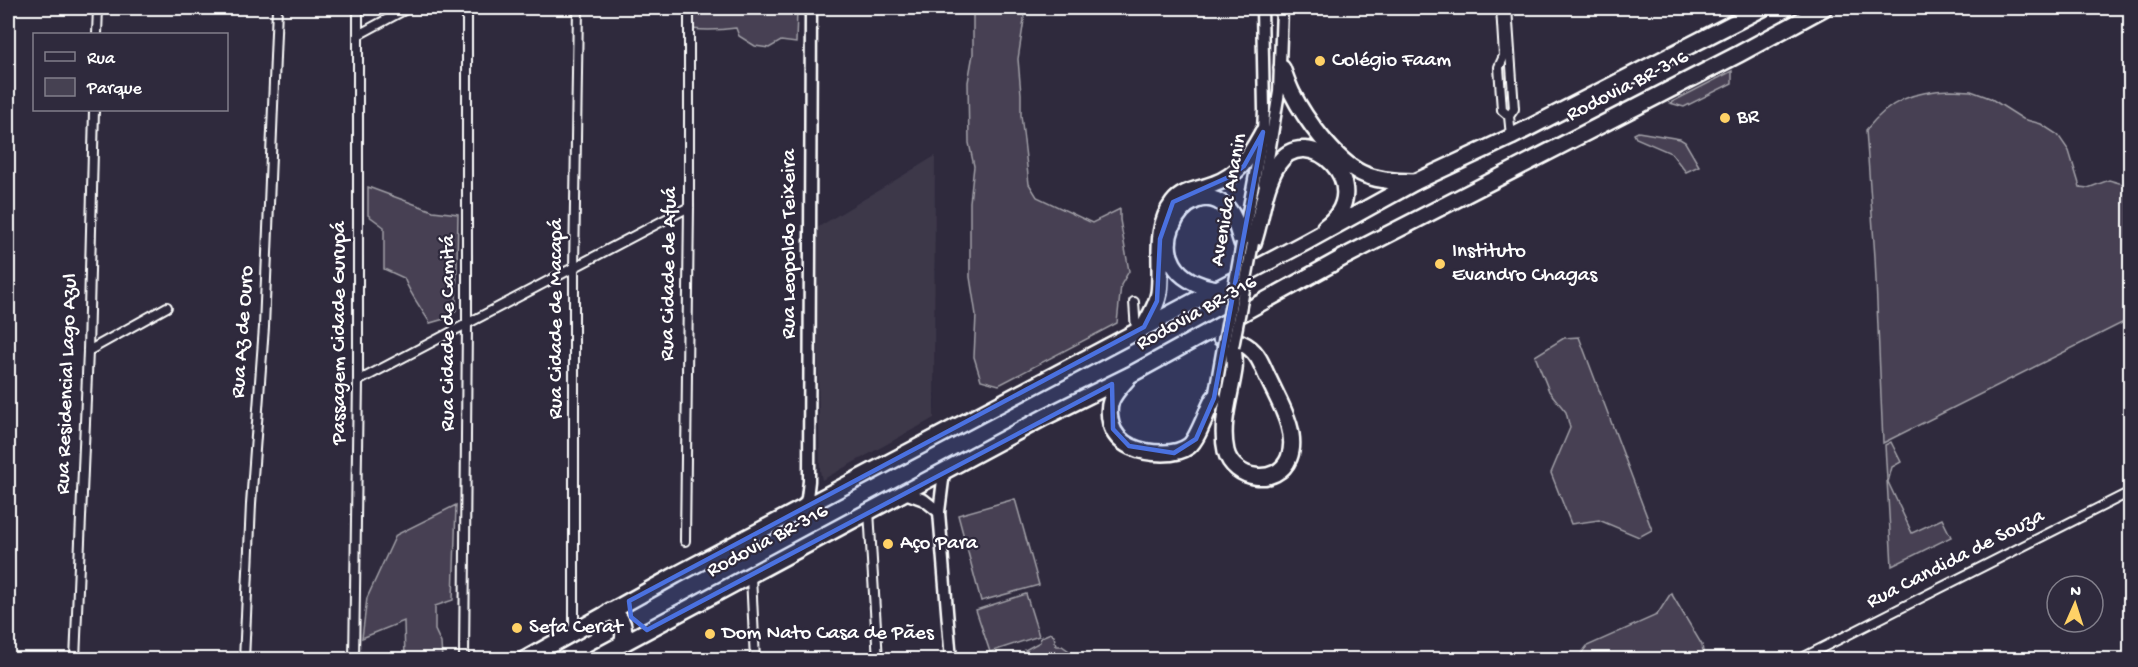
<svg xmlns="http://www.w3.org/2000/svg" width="2138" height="667" viewBox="0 0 2138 667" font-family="'Gochi Hand',sans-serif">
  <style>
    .built { fill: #3c3749 }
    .green { fill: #464152; stroke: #a2a0a8; stroke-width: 1.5 }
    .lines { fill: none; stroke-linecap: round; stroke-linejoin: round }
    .street-casing { stroke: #fff; stroke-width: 12 }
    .secondary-casing { stroke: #fff; stroke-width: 15 }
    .highway-casing { stroke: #fff; stroke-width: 20 }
    .street { stroke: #2f2a3d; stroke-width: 8 }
    .secondary { stroke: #2f2a3d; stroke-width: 10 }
    .highway { stroke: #2f2a3d; stroke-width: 15 }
    .secondary-bridge-casing { stroke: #fff; stroke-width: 15; stroke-linecap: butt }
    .secondary-bridge { stroke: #2f2a3d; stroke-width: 10 }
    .marked { fill: #4a71e0; fill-opacity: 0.2; stroke: #4a71e0; stroke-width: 4.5; stroke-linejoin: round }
    .poi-dot { fill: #ffd166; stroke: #2f2a3d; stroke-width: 2 }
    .labels { text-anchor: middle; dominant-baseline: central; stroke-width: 4.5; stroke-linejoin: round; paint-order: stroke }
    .poi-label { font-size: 21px; fill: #fff; stroke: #2f2a3d; text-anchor: start }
    .street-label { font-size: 21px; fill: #fff; stroke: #2f2a3d }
  </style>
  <rect width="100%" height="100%" fill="#2f2a3d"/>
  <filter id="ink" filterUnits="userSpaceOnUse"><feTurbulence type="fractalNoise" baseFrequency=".0167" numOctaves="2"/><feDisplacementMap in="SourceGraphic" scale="12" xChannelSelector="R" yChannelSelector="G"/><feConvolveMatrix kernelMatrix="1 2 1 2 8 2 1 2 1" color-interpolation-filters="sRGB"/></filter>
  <g filter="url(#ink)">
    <!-- built -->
    <path class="built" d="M 935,156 L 934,418 L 822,480 L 820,471 L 815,229 Z"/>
    <!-- green -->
    <g class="green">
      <path d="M 692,8 L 776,8 L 781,11 L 797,10 L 796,43 L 781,41 L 769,48 L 755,46 L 739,36 L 736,28 C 722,30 706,31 692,29 Z"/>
      <path d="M 973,8 L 1023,8 L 1024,20 L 1018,59 L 1021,94 L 1021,115 L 1029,184 L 1037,197 L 1092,223 L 1120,209 L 1120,220 L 1129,271 L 1121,285 L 1117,323 L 999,385 L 981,380 L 974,357 L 976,315 L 970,277 L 970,202 L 974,166 L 969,143 L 968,82 L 973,54 Z"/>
      <path d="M 1732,71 L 1732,83 L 1684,107 L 1670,103 Z"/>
      <path d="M 1951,90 L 1971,91 L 1990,98 L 2023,119 L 2041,124 L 2058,135 L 2069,151 L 2080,187 L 2088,188 L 2109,180 L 2130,186 L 2130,319 L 1883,443 L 1875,257 L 1866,130 C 1890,100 1914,91 1951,90 Z"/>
      <path d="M 1638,132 L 1680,139 L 1685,142 L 1699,166 L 1686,172 L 1671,153 L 1636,138 L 1634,134 Z"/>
      <path d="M 368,187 L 433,211 L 458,214 L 456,311 L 444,319 L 430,323 C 421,308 410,294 404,278 L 384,269 L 384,227 L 368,215 Z"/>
      <path d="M 1579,337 L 1652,530 L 1639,537 L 1599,520 L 1571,524 L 1551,473 L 1570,428 L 1566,412 L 1549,391 L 1535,356 L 1564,338 Z"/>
      <path d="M 1891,442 L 1901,462 L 1892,467 L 1888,482 L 1912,533 L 1942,519 L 1951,537 L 1892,566 L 1885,445 Z"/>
      <path d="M 1015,499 L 1039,585 L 981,601 L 958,515 Z"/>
      <path d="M 456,505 L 453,600 L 435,606 L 435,630 L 441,643 L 442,659 L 405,659 L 404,621 L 362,638 L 367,598 L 396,535 Z"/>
      <path d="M 1671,593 L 1702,645 L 1704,659 L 1577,659 L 1587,646 L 1657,615 Z"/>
      <path d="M 1026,594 L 1039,636 L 990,652 L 976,610 Z"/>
      <path d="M 1051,633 L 1054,636 L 1056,646 L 1062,646 L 1072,653 L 1071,659 L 1050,658 L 1045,654 L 1039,654 L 1036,656 L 1025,650 L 1040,642 L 1041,637 Z"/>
    </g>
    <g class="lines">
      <defs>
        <g id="street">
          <path d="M 1501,8 L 1504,56 L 1499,67 L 1502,110 L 1509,116"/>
          <path d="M 1507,8 L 1514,109 L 1509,116 L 1511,136"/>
          <path d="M 97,34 L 98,8"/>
          <path d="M 358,35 L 408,8"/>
          <path d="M 1134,302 L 1136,331"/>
          <path d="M 88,351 L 167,307"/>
          <path d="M 358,381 L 689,207"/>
          <path d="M 869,511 L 878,660"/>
          <path d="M 685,541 L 689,207 L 689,8"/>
          <path d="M 751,576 L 755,660"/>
          <path d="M 574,631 L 574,269 L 578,8"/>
          <path d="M 464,659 L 467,325 L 467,8"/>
          <path d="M 75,660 L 88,351 L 94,110"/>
          <path d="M 244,660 L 251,504 L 264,327 L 277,8"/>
          <path d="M 354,660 L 358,381 L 358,8"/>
          <path d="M 1798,660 L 2130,492"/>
        </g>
        <g id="secondary">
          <path d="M 1264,183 L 1279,92 L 1282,8"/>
          <path d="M 1243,239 L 1263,132 L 1264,110 L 1262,8"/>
          <path d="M 1214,398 L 1223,347"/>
          <path d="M 944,472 L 939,512 L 951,660"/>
          <path d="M 905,493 L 924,500 L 939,512"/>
          <path d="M 802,510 L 807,498 L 809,481 L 811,8"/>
        </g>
        <g id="highway">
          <path d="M 1282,68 C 1285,76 1288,85 1292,93 C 1305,119 1335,160 1361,173 C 1377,181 1397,182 1415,182"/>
          <path d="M 1253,243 C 1262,218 1263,187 1278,164 C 1306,120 1380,186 1325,227"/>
          <path d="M 1217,289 C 1123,274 1187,164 1228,209 C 1236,218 1238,232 1242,243"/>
          <path d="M 1144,327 C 1150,316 1157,305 1159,293 C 1163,263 1153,229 1173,203 C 1183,190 1199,190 1214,184 C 1240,175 1250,155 1263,132"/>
          <path d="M 1221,338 C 1234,339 1249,344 1257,356 C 1262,363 1265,373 1269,380 C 1279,402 1299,433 1289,458 C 1277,487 1233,480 1226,451 C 1220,424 1230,397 1234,370 C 1235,362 1234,355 1233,347"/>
          <path d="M 1127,379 C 1121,386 1114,393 1111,401 C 1108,409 1109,416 1111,424 C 1117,446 1141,453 1163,453 C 1172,453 1181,452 1189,446 C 1198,439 1207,410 1214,398"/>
          <path d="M 610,611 C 624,618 625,628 623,642"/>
          <path d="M 524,660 L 676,575 L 1306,242 L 1415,182 L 1511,137 L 1763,8"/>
          <path d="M 592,660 L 1045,417 L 1130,375 L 1346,256 L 1739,54 L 1824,8"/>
        </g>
      </defs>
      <!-- street casing -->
      <use href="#street" class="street-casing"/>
      <!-- secondary casing -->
      <use href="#secondary" class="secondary-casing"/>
      <!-- highway casing -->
      <use href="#highway" class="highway-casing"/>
      <!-- street -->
      <use href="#street" class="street"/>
      <!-- secondary -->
      <use href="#secondary" class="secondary"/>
      <!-- highway -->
      <use href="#highway" class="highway"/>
      <defs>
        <g id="secondary-bridge">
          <path d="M 1223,347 L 1242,243"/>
          <path d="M 1233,347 L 1253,243"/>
        </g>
      </defs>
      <!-- secondary-bridge casing -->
      <use href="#secondary-bridge" class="secondary-bridge-casing"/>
      <!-- secondary-bridge -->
      <use href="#secondary-bridge" class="secondary-bridge"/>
    </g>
  </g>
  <!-- marked area -->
  <path class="marked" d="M 1263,132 L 1214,398 L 1196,439 L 1174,453 L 1129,446 L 1113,429 L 1112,384 L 647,630 L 631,617 L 629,601 L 1144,327 L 1157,301 L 1160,239 L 1173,202 L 1231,176 L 1244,166 Z"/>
  <!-- markers -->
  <g class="poi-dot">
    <circle cx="1320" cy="61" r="6"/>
    <circle cx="1725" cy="118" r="6"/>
    <circle cx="1440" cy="264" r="6"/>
    <circle cx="888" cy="544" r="6"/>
    <circle cx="517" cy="628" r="6"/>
    <circle cx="710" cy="634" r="6"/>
  </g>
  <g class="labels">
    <!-- poi labels -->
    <g class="poi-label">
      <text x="1332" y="61">Colégio Faam</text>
      <text x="1737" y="118">BR</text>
      <text x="1452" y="252">Instituto<tspan x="1452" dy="24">Evandro Chagas</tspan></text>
      <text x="900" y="544">Aço Para</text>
      <text x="529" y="628">Sefa Cerat</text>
      <text x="722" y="634">Dom Nato Casa de Pães</text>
    </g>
    <!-- street labels -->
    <g class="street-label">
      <text transform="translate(1628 87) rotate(-27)">Rodovia BR-316</text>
      <text transform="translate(1230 200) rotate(-80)">Avenida Ananin</text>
      <text transform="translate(790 244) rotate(-90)">Rua Leopoldo Teixeira</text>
      <text transform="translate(670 274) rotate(-89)">Rua Cidade de Afuá</text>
      <text transform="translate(1197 314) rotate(-29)">Rodovia BR-316</text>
      <text transform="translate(557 319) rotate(-90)">Rua Cidade de Macapá</text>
      <text transform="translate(244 332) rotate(-86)">Rua Az de Ouro</text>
      <text transform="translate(340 333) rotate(-90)">Passagem Cidade Gurupá</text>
      <text transform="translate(449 333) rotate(-90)">Rua Cidade de Camitá</text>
      <text transform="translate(68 384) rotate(-88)">Rua Residencial Lago Azul</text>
      <text transform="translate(768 542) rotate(-28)">Rodovia BR-316</text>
      <text transform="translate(1956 560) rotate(-27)">Rua Candida de Souza</text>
    </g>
  </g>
  <!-- margin -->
  <rect width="2138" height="667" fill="none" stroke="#2f2a3d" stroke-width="30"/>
  <rect x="15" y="15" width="2108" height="637" fill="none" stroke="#fff" stroke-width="2" filter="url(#ink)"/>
  <!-- legend -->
  <rect x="33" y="33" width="195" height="78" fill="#2f2a3d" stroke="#827f8b" stroke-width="1.5"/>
  <rect x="45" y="52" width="30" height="9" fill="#2f2a3d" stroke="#827f8b" stroke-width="1.5"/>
  <text x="87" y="63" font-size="18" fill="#ffffff">Rua</text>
  <rect x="45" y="78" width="30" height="18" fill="#464152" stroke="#827f8b" stroke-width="1.5"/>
  <text x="87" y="93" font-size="18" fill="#ffffff">Parque</text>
  <!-- north arrow -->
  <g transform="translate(2075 604) rotate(3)"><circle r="28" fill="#2f2a3d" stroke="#827f8b" stroke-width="1.5"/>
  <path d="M0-4.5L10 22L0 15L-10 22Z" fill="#ffd166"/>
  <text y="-9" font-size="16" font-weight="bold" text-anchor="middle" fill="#ffffff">N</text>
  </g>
</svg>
